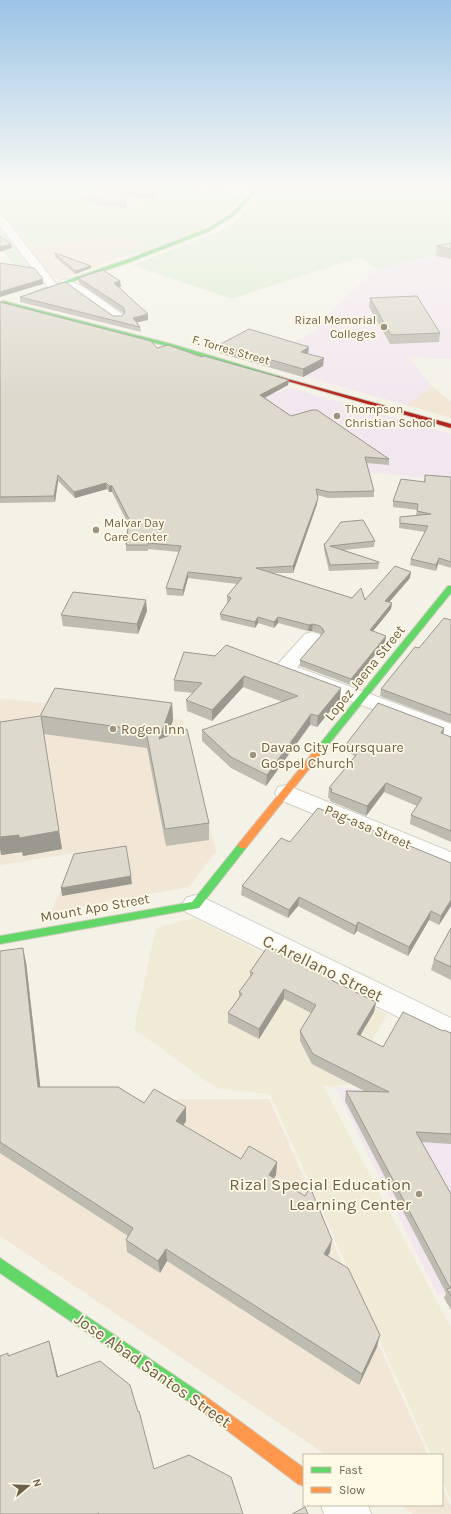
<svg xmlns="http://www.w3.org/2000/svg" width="451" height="1514" viewBox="0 0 451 1514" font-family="Karla,sans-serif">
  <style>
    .residential { fill: #efebd7 }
    .commercial { fill: #f2e7d7 }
    .education { fill: #f3e7ef }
    .green { fill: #dcecd2 }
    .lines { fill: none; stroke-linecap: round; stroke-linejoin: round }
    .street-casing { stroke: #d3cec3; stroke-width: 2 }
    .fast-casing { stroke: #d2cdc0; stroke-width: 2 }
    .slow-casing { stroke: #d2cdc0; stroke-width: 2 }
    .jam-casing { stroke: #d2cdc0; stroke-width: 2 }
    .street { fill: #fdfdfb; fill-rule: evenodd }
    .fast { fill: #63d668; fill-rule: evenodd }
    .slow { fill: #ff974d; fill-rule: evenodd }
    .jam { fill: #b3261e; fill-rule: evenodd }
    .wall { fill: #bebbb0 }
    .shaded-wall { fill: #9b9890 }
    .building { fill: #ddd9cd; stroke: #9b9890 }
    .poi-dot { fill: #9e9381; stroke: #fefae7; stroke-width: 1.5 }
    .labels { text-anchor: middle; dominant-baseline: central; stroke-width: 3.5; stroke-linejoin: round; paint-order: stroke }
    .far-poi-label { font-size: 12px; fill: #70604a; stroke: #fefae7; text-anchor: start }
    .far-street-label { font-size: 12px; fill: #70604a; stroke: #fefae7 }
    .street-label { font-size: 14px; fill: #70604a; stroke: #fefae7 }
    .poi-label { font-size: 14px; fill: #70604a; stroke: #fefae7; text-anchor: start }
    .near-street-label { font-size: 17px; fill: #70604a; stroke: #fefae7 }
    .near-poi-label { font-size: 17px; fill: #70604a; stroke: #fefae7; text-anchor: end }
  </style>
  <rect width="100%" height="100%" fill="#f4f2e7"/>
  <!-- residential -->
  <path class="residential" d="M 193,918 L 387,1014 L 348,1085 L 323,1086 L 451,1328 L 451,1500 L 442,1480 L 442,1455 L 431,1455 L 270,1094 L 216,1088 L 134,1029 L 156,928 Z"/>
  <!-- commercial -->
  <g class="commercial">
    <path d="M 0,186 L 230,186 L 228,192 L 250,193 L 222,218 L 201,231 L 60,279 L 38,277 L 0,247 Z"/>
    <path d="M 432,386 L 451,402 L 451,418 L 406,405 Z"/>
    <path d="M 0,698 L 183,720 L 216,851 L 189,887 L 51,912 L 76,853 L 0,865 Z"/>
    <path d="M 269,1099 L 428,1455 L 326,1455 L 0,1236 L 0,1100 Z"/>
    <path d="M 442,1487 L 451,1507 L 451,1514 L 413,1514 L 400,1505 L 442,1505 Z"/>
  </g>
  <!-- education -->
  <g class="education">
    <path d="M 451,251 L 451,359 L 408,357 L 432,386 L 406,405 L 258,363 L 315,330 L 317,325 L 376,269 Z"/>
    <path d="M 290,388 L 451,434 L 451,480 L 361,472 L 259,399 Z"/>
    <path d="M 335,1087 L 451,1098 L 451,1291 L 438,1296 Z"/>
  </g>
  <!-- green -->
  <g class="green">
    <path d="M 0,186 L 105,186 L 89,204 L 103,208 L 127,208 L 154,200 L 161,191 L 159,189 L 162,186 L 187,186 L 194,190 L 207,192 L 248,194 C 238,200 230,210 220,217 C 215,221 209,223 204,227 C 183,235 132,261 113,255 L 111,252 C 121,245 137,252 145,243 C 119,230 60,244 32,248 L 0,210 Z"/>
    <path d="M 269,186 L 451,187 L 451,251 L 376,269 L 361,258 L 347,261 L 232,299 L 133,265 L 228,228 L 266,192 Z"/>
    <path d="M 0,228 L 38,277 L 22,276 L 0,247 Z"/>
  </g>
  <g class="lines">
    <defs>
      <g id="street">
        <path d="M 0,216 L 4,217 L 57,285 L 59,287 L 57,289 L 49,289 L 0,226 Z"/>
        <path d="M 66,279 L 85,288 L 122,314 L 124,317 L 122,320 L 114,320 L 60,282 L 62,280 Z"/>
        <path d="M 312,632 L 319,634 L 322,638 L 297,667 L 451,724 L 451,739 L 277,673 L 274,669 L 277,665 L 305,634 Z"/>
        <path d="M 286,785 L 451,852 L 451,871 L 278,799 L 275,793 L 278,787 Z"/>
        <path d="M 195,895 L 204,898 L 451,1018 L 451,1043 L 186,912 L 182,905 L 186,898 Z"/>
        <path d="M 321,1505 L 368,1505 L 371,1514 L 324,1514 Z"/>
      </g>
      <g id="fast">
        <path d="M 258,186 L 262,186 L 233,216 L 209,231 L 130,262 L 38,293 L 34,292 L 126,260 L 207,229 L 231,214 Z"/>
        <path d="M 3,301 L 171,344 L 282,377 L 277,378 L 167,346 L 1,303 L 1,302 Z"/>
        <path d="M 448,586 L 451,586 L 451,593 L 325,749 L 319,749 L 318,747 L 319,745 Z"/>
        <path d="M 243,841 L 246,842 L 248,845 L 246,848 L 199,908 L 0,944 L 0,936 L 192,902 L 240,842 Z"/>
        <path d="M 0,1258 L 205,1396 L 207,1401 L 205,1406 L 200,1408 L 195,1406 L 0,1273 Z"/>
      </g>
      <g id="slow">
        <path d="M 322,744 L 325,745 L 326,747 L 325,749 L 246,848 L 240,848 L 238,845 L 240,842 L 319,745 Z"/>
        <path d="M 200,1394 L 205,1396 L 304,1468 L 304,1486 L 298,1484 L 195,1406 L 193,1401 L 195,1396 Z"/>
      </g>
      <path id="jam" d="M 277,376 L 451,424 L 451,428 L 277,378 Z"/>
    </defs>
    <!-- street casing -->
    <use href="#street" class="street-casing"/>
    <!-- fast casing -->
    <use href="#fast" class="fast-casing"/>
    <!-- slow casing -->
    <use href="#slow" class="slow-casing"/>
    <!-- jam casing -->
    <use href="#jam" class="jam-casing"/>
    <!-- street -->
    <use href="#street" class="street"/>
    <!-- fast -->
    <use href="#fast" class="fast"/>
    <!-- slow -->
    <use href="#slow" class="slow"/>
    <!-- jam -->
    <use href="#jam" class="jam"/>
  </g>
  <!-- wall -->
  <g class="wall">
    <path d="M 165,186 L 153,199 L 125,197 L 127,208 L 105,207 L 87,201 L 86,196 Z"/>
    <path d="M 202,186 L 224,186 L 223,189 L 202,188 Z"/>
    <path d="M 451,243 L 451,259 L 436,256 L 437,246 Z"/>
    <path d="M 55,254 L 91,266 L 91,268 L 75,274 L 55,257 Z"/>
    <path d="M 78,278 L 120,281 L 121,287 L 118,287 L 148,314 L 148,320 L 137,322 L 140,327 L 141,332 L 20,302 L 20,297 L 113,316 L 122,316 L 123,314 L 123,313 L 79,283 Z"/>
    <path d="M 370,298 L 440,333 L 439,342 L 390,344 L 369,307 Z"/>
    <path d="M 0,302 L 157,348 L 202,357 L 288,385 L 265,398 L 291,416 L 389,459 L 389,465 L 366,463 L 374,491 L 374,497 L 328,498 L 317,495 L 317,504 L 293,573 L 274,573 L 352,598 L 365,600 L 410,578 L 389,602 L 392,603 L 391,609 L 373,631 L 386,636 L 385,642 L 351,685 L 300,666 L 300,660 L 322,635 L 319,633 L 312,631 L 308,631 L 278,623 L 274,628 L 258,623 L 255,628 L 221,620 L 220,614 L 228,603 L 227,603 L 227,596 L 237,584 L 188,578 L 183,596 L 167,595 L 166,588 L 179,552 L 148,549 L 148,551 L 126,551 L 126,545 L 128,524 L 112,492 L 109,492 L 107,489 L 75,498 L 58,481 L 55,502 L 0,503 Z"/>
    <path d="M 219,345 L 323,366 L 303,377 L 219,353 Z"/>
    <path d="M 425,475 L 451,477 L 451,568 L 438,564 L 436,571 L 410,565 L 411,559 L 425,532 L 399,528 L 400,517 L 416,515 L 417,510 L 393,507 L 393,501 L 424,482 Z"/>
    <path d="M 375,541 L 374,547 L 344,550 L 379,562 L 378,569 L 329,571 L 324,550 L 324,544 L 325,544 Z"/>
    <path d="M 147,611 L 138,634 L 63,626 L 61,615 Z"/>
    <path d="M 451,620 L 451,723 L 380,696 L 381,689 L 419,648 Z"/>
    <path d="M 184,652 L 340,699 L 317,727 L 310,725 L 266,786 L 231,768 L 202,741 L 202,730 L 283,702 L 243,687 L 212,721 L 187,711 L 186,700 L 193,693 L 174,691 L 174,680 Z"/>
    <path d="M 172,703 L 173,720 L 167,736 L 209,823 L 209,840 L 166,846 L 147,748 L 43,734 L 62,849 L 23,856 L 22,852 L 1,855 L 40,716 Z"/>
    <path d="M 443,734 L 451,737 L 451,842 L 410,824 L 411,815 L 417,806 L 384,792 L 366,816 L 330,801 L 330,799 L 328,798 L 329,788 L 355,756 L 346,752 L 347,743 Z"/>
    <path d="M 290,842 L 451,863 L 451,906 L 439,925 L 429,920 L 408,956 L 357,931 L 354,935 L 298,906 L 288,918 L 241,895 L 242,886 Z"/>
    <path d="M 451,928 L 451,980 L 431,970 L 434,959 Z"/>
    <path d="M 0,951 L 26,962 L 40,1087 L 144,1103 L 186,1107 L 186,1121 L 183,1126 L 241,1159 L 277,1162 L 276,1175 L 274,1178 L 330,1252 L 328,1256 L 377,1347 L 359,1385 L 167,1261 L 160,1273 L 127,1252 L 126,1240 L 128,1236 L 0,1153 Z"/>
    <path d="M 250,972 L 332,980 L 376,1002 L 374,1012 L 360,1036 L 383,1047 L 443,1031 L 451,1033 L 451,1144 L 421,1142 L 451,1194 L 451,1310 L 444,1298 L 446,1293 L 345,1101 L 346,1091 L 366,1092 L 312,1064 L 300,1041 L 300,1031 L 311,1013 L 284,999 L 259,1039 L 228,1023 L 228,1013 L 239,997 L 239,992 L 250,977 Z"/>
  </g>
  <!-- shaded-wall -->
  <g class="shaded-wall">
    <path d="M 160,186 L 165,186 L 153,199 L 153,194 Z"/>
    <path d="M 11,244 L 12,248 L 0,252 L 0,247 Z"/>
    <path d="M 91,266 L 91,268 L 75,274 L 75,271 Z"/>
    <path d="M 43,279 L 43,284 L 0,297 L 0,292 Z"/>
    <path d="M 120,281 L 121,287 L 114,288 L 114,283 Z"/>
    <path d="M 148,314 L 148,320 L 134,323 L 133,318 Z"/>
    <path d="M 309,347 L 308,355 L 301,352 Z"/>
    <path d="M 324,358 L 323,366 L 303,377 L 303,369 Z"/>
    <path d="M 289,380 L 288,385 L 260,400 L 260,395 Z"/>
    <path d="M 58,475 L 58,481 L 55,502 L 54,496 Z"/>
    <path d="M 106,483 L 107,489 L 75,498 L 74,492 Z"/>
    <rect x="109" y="486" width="3" height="6"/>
    <path d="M 318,498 L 317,504 L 293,573 L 293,566 Z"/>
    <path d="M 439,558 L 438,564 L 436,571 L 436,565 Z"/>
    <path d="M 188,572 L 188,578 L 183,596 L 183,590 Z"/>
    <path d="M 411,572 L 410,578 L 385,607 L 385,601 Z"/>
    <path d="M 146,600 L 147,611 L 138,634 L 137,624 Z"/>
    <path d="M 392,603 L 391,609 L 369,636 L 370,630 Z"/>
    <path d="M 258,617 L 258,623 L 255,628 L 255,622 Z"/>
    <path d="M 278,617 L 278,623 L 274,628 L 274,622 Z"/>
    <path d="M 313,624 L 312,631 L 308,631 L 309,625 Z"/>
    <path d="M 386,636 L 385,642 L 351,685 L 351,679 Z"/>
    <path d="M 244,676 L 243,687 L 212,721 L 212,710 Z"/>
    <path d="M 341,688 L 340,699 L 317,727 L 318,716 Z"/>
    <path d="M 172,703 L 173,720 L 160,756 L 159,739 Z"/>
    <path d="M 311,714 L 310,725 L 266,786 L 267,775 Z"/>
    <path d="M 444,728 L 443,737 L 441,733 Z"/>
    <path d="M 386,783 L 384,792 L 366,816 L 367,806 Z"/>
    <path d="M 59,831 L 62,849 L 23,856 L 22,852 L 1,855 L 0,849 L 0,837 L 19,835 Z"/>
    <path d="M 131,876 L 132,884 L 62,896 L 61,888 Z"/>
    <path d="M 299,897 L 298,906 L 288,918 L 289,910 Z"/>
    <path d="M 451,900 L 451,906 L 439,925 L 441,916 Z"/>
    <path d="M 431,911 L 429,920 L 408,956 L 409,947 Z"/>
    <path d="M 358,922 L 357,931 L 354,935 L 356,926 Z"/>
    <path d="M 23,948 L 26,962 L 42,1101 L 38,1087 Z"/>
    <path d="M 284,989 L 284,999 L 259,1039 L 259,1029 Z"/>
    <path d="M 376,1002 L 374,1012 L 355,1044 L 357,1034 Z"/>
    <path d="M 186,1107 L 186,1121 L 177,1135 L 176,1121 Z"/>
    <path d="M 277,1162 L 276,1175 L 268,1188 L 269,1175 Z"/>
    <path d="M 332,1240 L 330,1252 L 322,1266 L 324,1254 Z"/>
    <path d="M 166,1249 L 167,1261 L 160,1273 L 158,1261 Z"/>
    <path d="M 380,1335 L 377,1347 L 359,1385 L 362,1374 Z"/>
    <path d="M 49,1341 L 51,1348 L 60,1384 L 57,1377 Z"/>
  </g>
  <!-- building -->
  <g class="building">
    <path d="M 99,186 L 160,186 L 153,194 L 124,192 L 126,202 L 105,201 L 86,196 Z"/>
    <path d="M 0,236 L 11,244 L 0,247 Z"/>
    <path d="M 451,243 L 451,249 L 437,246 Z"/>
    <path d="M 55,253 L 91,266 L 75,271 L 55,254 Z"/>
    <path d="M 0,263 L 34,268 L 43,279 L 0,292 Z"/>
    <path d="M 103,270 L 120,281 L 114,283 L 148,314 L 133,318 L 140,327 L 20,297 L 65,282 L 113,316 L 122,316 L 125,312 L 123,307 L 78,278 Z"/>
    <path d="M 417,296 L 440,333 L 391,335 L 370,298 Z"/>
    <path d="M 0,302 L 151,341 L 157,348 L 168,345 L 202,357 L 204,356 L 289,380 L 260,395 L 291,416 L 312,410 L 317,410 L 389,459 L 365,457 L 374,491 L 329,492 L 316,489 L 318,498 L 293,566 L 256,568 L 352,598 L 361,588 L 365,600 L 395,566 L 411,572 L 385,601 L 392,603 L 370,630 L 386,636 L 351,679 L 300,660 L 324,632 L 323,629 L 320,626 L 313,624 L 309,625 L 278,617 L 274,622 L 258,617 L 255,622 L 220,614 L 231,598 L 227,596 L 242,578 L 188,572 L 183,590 L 166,588 L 181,546 L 148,543 L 148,545 L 126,545 L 129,519 L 112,486 L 109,486 L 106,483 L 74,492 L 58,475 L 54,496 L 0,497 Z"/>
    <path d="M 249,329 L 309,347 L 301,352 L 324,358 L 303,369 L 219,345 Z"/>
    <path d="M 425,475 L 451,477 L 451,562 L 439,558 L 436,565 L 411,559 L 428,526 L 400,523 L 400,517 L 431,514 L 417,511 L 418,504 L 393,501 L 401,479 L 425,482 Z"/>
    <path d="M 363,520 L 375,541 L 330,546 L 379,562 L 379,563 L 330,565 L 324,544 L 325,544 L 341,522 Z"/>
    <path d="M 73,592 L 146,600 L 137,624 L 61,615 Z"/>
    <path d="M 444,618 L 451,620 L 451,715 L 381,689 L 415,647 L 419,648 Z"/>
    <path d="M 226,645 L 341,688 L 318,716 L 311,714 L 267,775 L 231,757 L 202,730 L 298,696 L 244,676 L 212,710 L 186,700 L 202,683 L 174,680 L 184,652 L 215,656 Z"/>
    <path d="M 55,688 L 172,703 L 159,739 L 187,729 L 209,823 L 165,829 L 146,731 L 41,716 L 59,831 L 19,838 L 19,835 L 0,837 L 0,722 L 40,716 Z"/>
    <path d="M 378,703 L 444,728 L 441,733 L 451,737 L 451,831 L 411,815 L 422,798 L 386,783 L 367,806 L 331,792 L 332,789 L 329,788 L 361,749 L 347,743 Z"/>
    <path d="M 318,808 L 451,863 L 451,900 L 441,916 L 431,911 L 409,947 L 358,922 L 356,926 L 299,897 L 289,910 L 242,886 L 281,838 L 290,842 Z"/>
    <path d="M 126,846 L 131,876 L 61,888 L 74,854 Z"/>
    <path d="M 451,928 L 451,967 L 434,959 Z"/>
    <path d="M 268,946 L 308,965 L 332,978 L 331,980 L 376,1002 L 357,1034 L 383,1047 L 403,1012 L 443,1031 L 444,1030 L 451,1033 L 451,1134 L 416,1132 L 451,1194 L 451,1296 L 447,1289 L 450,1288 L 346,1091 L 389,1092 L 313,1054 L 300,1031 L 316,1005 L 284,989 L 259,1029 L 228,1013 L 242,994 L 239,992 L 253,973 L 250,972 Z"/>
    <path d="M 23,948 L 38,1087 L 118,1087 L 144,1103 L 154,1089 L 186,1107 L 176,1121 L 241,1159 L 249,1146 L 277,1162 L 269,1175 L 305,1196 L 310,1187 L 332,1240 L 324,1254 L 348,1268 L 380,1335 L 362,1374 L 166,1249 L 158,1261 L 126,1240 L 133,1228 L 0,1142 L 0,951 Z"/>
    <path d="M 49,1341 L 57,1377 L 100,1361 L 130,1385 L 138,1412 L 139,1411 L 154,1469 L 189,1455 L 231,1477 L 243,1514 L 99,1514 L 98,1513 L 96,1514 L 0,1514 L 0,1356 L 8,1353 L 8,1356 Z"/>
    <path d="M 305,1507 L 308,1514 L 292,1514 Z"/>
  </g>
  <!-- sky -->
  <linearGradient id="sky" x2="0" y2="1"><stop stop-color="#9bc4e6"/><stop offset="0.47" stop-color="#faf9f4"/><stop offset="1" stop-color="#faf9f4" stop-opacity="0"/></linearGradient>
  <rect width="451" height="398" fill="url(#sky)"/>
  <!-- markers -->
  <g class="poi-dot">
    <circle cx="384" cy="327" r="4"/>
    <circle cx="337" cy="416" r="4"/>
    <circle cx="96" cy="530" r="4"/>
    <circle cx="113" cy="729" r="4"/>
    <circle cx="253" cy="755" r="4"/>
    <circle cx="419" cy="1194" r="4"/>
  </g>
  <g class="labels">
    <!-- far-poi labels -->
    <g class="far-poi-label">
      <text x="376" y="320" text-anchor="end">Rizal Memorial<tspan x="376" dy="14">Colleges</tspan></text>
      <text x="345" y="409">Thompson<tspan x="345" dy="14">Christian School</tspan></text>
      <text x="104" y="523">Malvar Day<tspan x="104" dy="14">Care Center</tspan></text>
    </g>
    <!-- far-street labels -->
    <g class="far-street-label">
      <text transform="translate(231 350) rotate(16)">F. Torres Street</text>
    </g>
    <!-- street labels -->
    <g class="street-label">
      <text transform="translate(365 673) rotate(-51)">Lopez Jaena Street</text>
      <text transform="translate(368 827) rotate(23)">Pag-asa Street</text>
      <text transform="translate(95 908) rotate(-10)">Mount Apo Street</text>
    </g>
    <!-- poi labels -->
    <g class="poi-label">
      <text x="121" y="729">Rogen Inn</text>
      <text x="261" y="747">Davao City Foursquare<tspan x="261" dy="16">Gospel Church</tspan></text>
    </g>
    <!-- near-street labels -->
    <g class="near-street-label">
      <text transform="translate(323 968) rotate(26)">C. Arellano Street</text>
      <text transform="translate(153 1370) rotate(35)">Jose Abad Santos Street</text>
    </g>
    <!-- near-poi labels -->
    <g class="near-poi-label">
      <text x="411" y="1184">Rizal Special Education<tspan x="411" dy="20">Learning Center</tspan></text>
    </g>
  </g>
  <!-- legend -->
  <rect x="303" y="1454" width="140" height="52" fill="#fefae7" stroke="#c5bca8"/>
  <rect x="311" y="1467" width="20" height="6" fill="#63d668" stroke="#c5bca8"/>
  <text x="339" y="1474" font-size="12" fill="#70604a">Fast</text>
  <rect x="311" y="1487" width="20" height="6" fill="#ff974d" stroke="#c5bca8"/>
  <text x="339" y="1494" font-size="12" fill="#70604a">Slow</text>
  <!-- north arrow -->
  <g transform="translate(28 1486) rotate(71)" stroke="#fefae7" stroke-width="3" paint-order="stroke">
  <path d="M0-3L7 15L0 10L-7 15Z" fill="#70604a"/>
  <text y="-6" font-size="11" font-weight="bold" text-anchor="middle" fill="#70604a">N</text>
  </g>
</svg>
